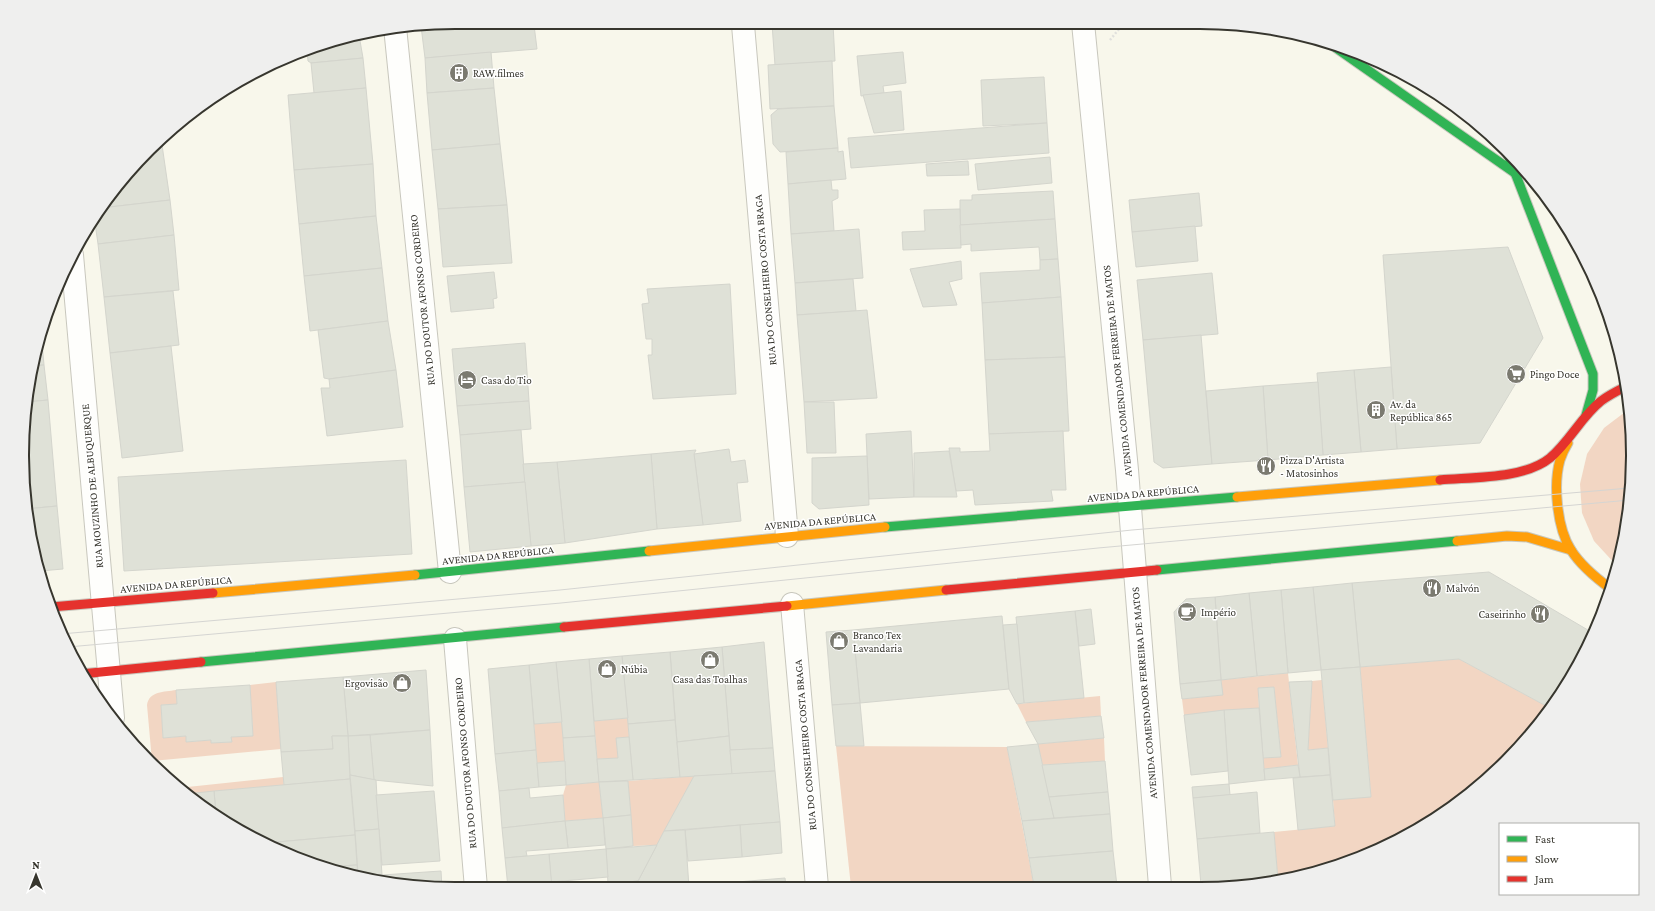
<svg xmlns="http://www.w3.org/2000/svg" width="1655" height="911" viewBox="0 0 1655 911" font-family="'Crimson Pro',serif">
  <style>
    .green { fill: #f2d6c3 }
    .building { fill: #dfe1d7; stroke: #d4d5cd }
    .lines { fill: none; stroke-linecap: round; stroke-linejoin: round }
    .street-casing { stroke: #c8c7bd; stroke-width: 24 }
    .fast-casing { stroke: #c8c7bd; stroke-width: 11 }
    .slow-casing { stroke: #c8c7bd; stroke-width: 11 }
    .jam-casing { stroke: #c8c7bd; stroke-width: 11 }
    .path { stroke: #e0e0dd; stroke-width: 2.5; stroke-dasharray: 2 2; stroke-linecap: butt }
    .street { stroke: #fefefc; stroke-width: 22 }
    .fast { stroke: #30b455; stroke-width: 9 }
    .slow { stroke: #ff9f0a; stroke-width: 9 }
    .jam { stroke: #e5322d; stroke-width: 9 }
    .tram { stroke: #d5d5d2; stroke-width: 1 }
    .labels { text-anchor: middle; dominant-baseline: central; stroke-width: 3; stroke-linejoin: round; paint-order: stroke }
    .poi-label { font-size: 11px; fill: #37362e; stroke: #fff; text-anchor: start }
    .street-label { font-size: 11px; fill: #37362e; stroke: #fff }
    .rim { fill: none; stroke: #37362e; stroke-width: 2 }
  </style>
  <rect width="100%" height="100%" fill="#f8f7eb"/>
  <!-- green -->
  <g class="green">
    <path d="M 1629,409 L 1632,427 L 1629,512 L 1617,566 L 1594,541 L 1582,513 L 1580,484 L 1587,454 L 1604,428 Z"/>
    <path d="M 1459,659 L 1548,707 L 1506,762 L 1440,816 L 1339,866 L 1278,880 L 1274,832 L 1335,826 L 1333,800 L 1371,796 L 1360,667 Z"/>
    <path d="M 1288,673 L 1298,765 L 1264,769 L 1263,758 L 1281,756 L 1274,687 L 1258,689 L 1259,708 L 1184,715 L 1182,699 L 1222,695 L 1221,680 Z"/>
    <path d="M 1322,680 L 1328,748 L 1308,750 L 1312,681 Z"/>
    <path d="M 276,682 L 281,749 L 152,761 L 147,705 C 149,691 164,692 176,690 L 177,704 L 161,705 L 163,738 L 186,736 L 187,742 L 211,740 L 211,743 L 231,742 L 231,737 L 253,735 L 250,685 Z"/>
    <path d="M 1100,696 L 1101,716 L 1026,722 L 1017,704 Z"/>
    <path d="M 628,718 L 629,737 L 617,738 L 618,758 L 597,759 L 594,721 Z"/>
    <path d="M 562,722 L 565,761 L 537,763 L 534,724 Z"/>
    <path d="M 1104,738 L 1105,761 L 1042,765 L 1038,744 Z"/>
    <path d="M 836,746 L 1007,747 L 1034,886 L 851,887 Z"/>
    <path d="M 694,776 L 657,845 L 633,846 L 628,781 Z"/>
    <path d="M 283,777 L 284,785 L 187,794 L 178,788 Z"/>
    <path d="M 599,782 L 603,818 L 565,821 L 563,795 L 566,785 Z"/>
  </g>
  <!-- building -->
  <g class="building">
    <path d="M 772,24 L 833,24 L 835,61 L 775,65 Z"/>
    <path d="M 534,25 L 537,49 L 425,58 L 421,26 Z"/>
    <path d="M 359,35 L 363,58 L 311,63 L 308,61 L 307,49 L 316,45 Z"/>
    <path d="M 491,52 L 494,88 L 427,93 L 425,58 Z"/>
    <path d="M 903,52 L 906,83 L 883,86 L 884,93 L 861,96 L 857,56 Z"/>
    <path d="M 363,58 L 366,88 L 314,93 L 311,63 Z"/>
    <path d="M 832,61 L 834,106 L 770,109 L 768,65 Z"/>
    <path d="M 1044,77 L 1047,123 L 983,126 L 981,80 Z"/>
    <path d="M 366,88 L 373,164 L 294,170 L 288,95 Z"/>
    <path d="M 494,88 L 500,144 L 432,150 L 427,93 Z"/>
    <path d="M 901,91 L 904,130 L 874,133 L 863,95 Z"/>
    <path d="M 834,106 L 838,148 L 780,152 L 773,144 L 771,115 L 778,109 Z"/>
    <path d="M 1047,123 L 1049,153 L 851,168 L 848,138 Z"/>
    <path d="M 161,138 L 170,200 L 101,208 L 149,149 Z"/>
    <path d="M 500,144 L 507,205 L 438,209 L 432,150 Z"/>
    <path d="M 838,148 L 838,152 L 843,151 L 846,179 L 788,184 L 786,152 Z"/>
    <path d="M 1050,157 L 1052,183 L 978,190 L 975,164 Z"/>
    <path d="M 968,161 L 969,175 L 927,176 L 926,164 Z"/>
    <path d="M 373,164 L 376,216 L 299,224 L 294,170 Z"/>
    <path d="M 831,180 L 832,190 L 838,190 L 838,198 L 832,201 L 834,231 L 791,234 L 788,184 Z"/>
    <path d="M 1053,191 L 1055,219 L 960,225 L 960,200 L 972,200 L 972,195 Z"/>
    <path d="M 1199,193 L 1202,226 L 1132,232 L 1129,200 Z"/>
    <path d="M 170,200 L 174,235 L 98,244 L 94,216 L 101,208 Z"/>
    <path d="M 507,205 L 512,263 L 443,267 L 438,209 Z"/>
    <path d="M 960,209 L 961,248 L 903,250 L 902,232 L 925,231 L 924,210 Z"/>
    <path d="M 376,216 L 382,268 L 304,276 L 299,224 Z"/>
    <path d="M 1055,219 L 1058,259 L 1040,260 L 1039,247 L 971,251 L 971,244 L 961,245 L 960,225 Z"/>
    <path d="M 1195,226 L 1198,261 L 1136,267 L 1132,232 Z"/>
    <path d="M 859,229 L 863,278 L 795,283 L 791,234 Z"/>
    <path d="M 174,235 L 179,290 L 104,297 L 98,244 Z"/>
    <path d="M 1508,247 L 1543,338 L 1480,443 L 1397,449 L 1383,255 Z"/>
    <path d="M 1058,259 L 1061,297 L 982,303 L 980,273 L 1040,270 L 1040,260 Z"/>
    <path d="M 961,261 L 962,279 L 949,282 L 957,305 L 923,307 L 910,269 Z"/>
    <path d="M 382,268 L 388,321 L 310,331 L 304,276 Z"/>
    <path d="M 494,272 L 497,298 L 493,299 L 494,308 L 451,312 L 447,276 Z"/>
    <path d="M 1212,273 L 1218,334 L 1143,340 L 1137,280 Z"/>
    <path d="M 853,279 L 856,311 L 797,315 L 795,283 Z"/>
    <path d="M 730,284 L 736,394 L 653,399 L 648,355 L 652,355 L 652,339 L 646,339 L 642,304 L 649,303 L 647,289 Z"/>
    <path d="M 173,291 L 179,345 L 110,353 L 104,297 Z"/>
    <path d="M 1061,297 L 1065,357 L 985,360 L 982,303 Z"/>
    <path d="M 867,310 L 877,398 L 804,402 L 797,315 Z"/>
    <path d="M 388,321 L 396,370 L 329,379 L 324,378 L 318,330 Z"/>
    <path d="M 41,332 L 44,365 L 32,366 L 37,343 Z"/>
    <path d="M 1201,335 L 1212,464 L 1163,468 L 1154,462 L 1143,340 Z"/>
    <path d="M 525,343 L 529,401 L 457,406 L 452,349 Z"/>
    <path d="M 171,346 L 183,451 L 122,458 L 110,353 Z"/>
    <path d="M 1065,357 L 1069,431 L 989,434 L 985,360 Z"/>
    <path d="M 44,365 L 48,400 L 26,402 L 32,366 Z"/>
    <path d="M 1391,367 L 1397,449 L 1361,452 L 1354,370 Z"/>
    <path d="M 396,370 L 403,427 L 327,436 L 321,388 L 330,388 L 329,379 Z"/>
    <path d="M 1354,370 L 1361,452 L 1323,455 L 1317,373 Z"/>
    <path d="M 1318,382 L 1323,455 L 1268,460 L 1263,386 Z"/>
    <path d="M 1263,386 L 1268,460 L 1212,464 L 1206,391 Z"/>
    <path d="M 48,400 L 57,506 L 26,509 L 23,484 L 26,402 Z"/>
    <path d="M 529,401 L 531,429 L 460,435 L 457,406 Z"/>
    <path d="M 804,402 L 834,402 L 836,453 L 807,453 Z"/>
    <path d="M 521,430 L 525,482 L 464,487 L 460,435 Z"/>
    <path d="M 911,431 L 914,497 L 869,499 L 866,434 Z"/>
    <path d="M 1063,431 L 1066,490 L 1051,490 L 1053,501 L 975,505 L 973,490 L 956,491 L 949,448 L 960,448 L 960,452 L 990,451 L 989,434 Z"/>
    <path d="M 729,449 L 731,462 L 745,460 L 748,482 L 737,483 L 741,521 L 703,525 L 694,454 Z"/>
    <path d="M 696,450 L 694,454 L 703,525 L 657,529 L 651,454 Z"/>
    <path d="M 949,451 L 957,497 L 914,497 L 914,453 Z"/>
    <path d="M 651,454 L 657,529 L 565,543 L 557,462 Z"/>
    <path d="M 867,456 L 869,505 L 819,509 L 812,503 L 812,458 Z"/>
    <path d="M 406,460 L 412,554 L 124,571 L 118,477 Z"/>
    <path d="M 557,462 L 565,543 L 531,546 L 523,464 Z"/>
    <path d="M 525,482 L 531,546 L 470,552 L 464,487 Z"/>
    <path d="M 57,506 L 63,569 L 40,571 L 30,540 L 26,509 Z"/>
    <path d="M 1489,572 L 1593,633 L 1575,672 L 1548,707 L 1459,659 L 1360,667 L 1352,583 Z"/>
    <path d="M 1352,583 L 1360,667 L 1321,670 L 1313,587 Z"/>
    <path d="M 1313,587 L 1321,670 L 1288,673 L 1281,590 Z"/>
    <path d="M 1281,590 L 1288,673 L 1257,676 L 1249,593 Z"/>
    <path d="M 1249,593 L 1257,676 L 1221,680 L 1215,597 Z"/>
    <path d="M 1215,597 L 1221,680 L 1180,684 L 1174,612 L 1186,599 Z"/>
    <path d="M 1091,609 L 1095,644 L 1079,646 L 1075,611 Z"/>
    <path d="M 1075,611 L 1084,698 L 1024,703 L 1016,617 Z"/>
    <path d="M 1002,616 L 1009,689 L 860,703 L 853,630 Z"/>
    <path d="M 1017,624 L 1024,703 L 1017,704 L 1009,689 L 1003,625 Z"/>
    <path d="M 853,630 L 860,703 L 832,705 L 826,632 Z"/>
    <path d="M 764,642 L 773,748 L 730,750 L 722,647 Z"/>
    <path d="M 722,647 L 729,736 L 677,742 L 670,652 Z"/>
    <path d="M 670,652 L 675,720 L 628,724 L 622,656 Z"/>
    <path d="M 622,656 L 628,718 L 594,721 L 589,659 Z"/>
    <path d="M 589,659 L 595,736 L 563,738 L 556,662 Z"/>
    <path d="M 556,662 L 562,722 L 534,724 L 529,665 Z"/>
    <path d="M 529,665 L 536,750 L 495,754 L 488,669 Z"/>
    <path d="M 1360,667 L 1371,797 L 1333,800 L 1321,670 Z"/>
    <path d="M 426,670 L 430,730 L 348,736 L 343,677 Z"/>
    <path d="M 343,677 L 348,736 L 332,736 L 333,749 L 281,752 L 276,682 Z"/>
    <path d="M 1221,680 L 1223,695 L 1182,699 L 1180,684 Z"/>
    <path d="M 1312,681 L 1308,750 L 1328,748 L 1330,775 L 1300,777 L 1289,682 Z"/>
    <path d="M 250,685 L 253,736 L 231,737 L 232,742 L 211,743 L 211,740 L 186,742 L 186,736 L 163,738 L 161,705 L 177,704 L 176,690 Z"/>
    <path d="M 1274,687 L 1281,757 L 1263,758 L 1258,688 Z"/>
    <path d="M 860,703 L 864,746 L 836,746 L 832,705 Z"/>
    <path d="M 1259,708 L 1265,780 L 1229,784 L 1224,710 Z"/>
    <path d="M 1224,710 L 1228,771 L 1191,775 L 1184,715 Z"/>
    <path d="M 1101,716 L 1104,738 L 1038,744 L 1026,722 Z"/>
    <path d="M 675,720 L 680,777 L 633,780 L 628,724 Z"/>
    <path d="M 430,730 L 433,786 L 374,780 L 370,735 Z"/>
    <path d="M 370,735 L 374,780 L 350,775 L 348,736 Z"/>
    <path d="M 332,736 L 348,736 L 350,779 L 284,785 L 281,752 L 333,749 Z"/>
    <path d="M 595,736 L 599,782 L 566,785 L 563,738 Z"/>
    <path d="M 729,736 L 732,774 L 680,777 L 677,742 Z"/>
    <path d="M 629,737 L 633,780 L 599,782 L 597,759 L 618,758 L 616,738 Z"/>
    <path d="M 1038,744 L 1054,818 L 1022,821 L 1007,747 Z"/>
    <path d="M 773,748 L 775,771 L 732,774 L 730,750 Z"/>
    <path d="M 536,750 L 539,787 L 499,791 L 495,754 Z"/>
    <path d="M 565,761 L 566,785 L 539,787 L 537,763 Z"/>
    <path d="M 1105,761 L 1108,792 L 1049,797 L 1042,765 Z"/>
    <path d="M 1298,765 L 1300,777 L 1265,780 L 1264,769 Z"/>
    <path d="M 775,771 L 780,822 L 664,831 L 694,776 Z"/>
    <path d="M 350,775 L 376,780 L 379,829 L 355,831 Z"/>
    <path d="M 1330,775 L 1335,826 L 1298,830 L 1293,778 Z"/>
    <path d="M 350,779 L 355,835 L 266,843 L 239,831 L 216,815 L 214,791 Z"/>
    <path d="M 628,781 L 631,815 L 603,818 L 599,782 Z"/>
    <path d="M 1229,784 L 1230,795 L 1193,798 L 1192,787 Z"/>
    <path d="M 529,788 L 530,798 L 563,795 L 565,821 L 502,828 L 499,791 Z"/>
    <path d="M 214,791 L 216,815 L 187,794 Z"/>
    <path d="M 434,791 L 440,861 L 382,865 L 376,795 Z"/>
    <path d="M 1108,792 L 1110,814 L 1054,818 L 1049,797 Z"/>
    <path d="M 1257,792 L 1260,833 L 1197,839 L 1193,798 Z"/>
    <path d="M 1110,814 L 1113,851 L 1029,858 L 1022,821 Z"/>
    <path d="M 631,815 L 633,846 L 606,849 L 603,818 Z"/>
    <path d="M 603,818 L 605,845 L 568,848 L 565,821 Z"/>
    <path d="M 565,821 L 568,848 L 526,851 L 527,856 L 505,858 L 502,828 Z"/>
    <path d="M 780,822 L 782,853 L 742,857 L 740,825 Z"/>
    <path d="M 740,825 L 742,857 L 688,861 L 685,830 Z"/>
    <path d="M 379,829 L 382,875 L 367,876 L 358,874 L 355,831 Z"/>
    <path d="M 685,830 L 689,887 L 638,887 L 638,881 L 664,831 Z"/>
    <path d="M 1274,832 L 1278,880 L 1256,885 L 1201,885 L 1197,839 Z"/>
    <path d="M 355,835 L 357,865 L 323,867 L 316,866 L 266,843 Z"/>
    <path d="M 657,845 L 638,881 L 608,884 L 606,849 Z"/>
    <path d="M 606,849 L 608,877 L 551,882 L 549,854 Z"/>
    <path d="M 1113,851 L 1117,886 L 1034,886 L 1029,858 Z"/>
    <path d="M 549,854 L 552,888 L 508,888 L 505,858 Z"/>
    <path d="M 357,865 L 358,874 L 323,867 Z"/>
    <path d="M 441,871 L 442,888 L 427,888 L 375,878 L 375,876 L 382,875 Z"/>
    <path d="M 785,878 L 786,887 L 689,887 L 689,886 Z"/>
    <path d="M 638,881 L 638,887 L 609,887 L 608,884 Z"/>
  </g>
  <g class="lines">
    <defs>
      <g id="street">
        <path d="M 1083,23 L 1127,470 L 1160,886"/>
        <path d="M 743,25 L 787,536"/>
        <path d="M 395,27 L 450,572"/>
        <path d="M 72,255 L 113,718"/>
        <path d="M 792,604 L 817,887"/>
        <path d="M 455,639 L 476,888"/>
      </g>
      <g id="fast">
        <path d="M 1329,43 L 1515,173"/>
        <path d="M 1507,152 L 1593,374 L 1593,390 L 1586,415"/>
        <path d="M 885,527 L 1237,497"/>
        <path d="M 1157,570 L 1457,541"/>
        <path d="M 415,575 L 649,551"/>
        <path d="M 201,662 L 564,627"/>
      </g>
      <g id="slow">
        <path d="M 1568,443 C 1565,448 1562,454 1560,460 C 1553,485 1557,528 1571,550 C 1581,566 1596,578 1611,589"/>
        <path d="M 1237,497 L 1440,480"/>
        <path d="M 1457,541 L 1507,536 L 1527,537 L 1571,550"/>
        <path d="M 649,551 L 885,527"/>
        <path d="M 213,593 L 415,575"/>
        <path d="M 787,606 L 946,590"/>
      </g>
      <g id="jam">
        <path d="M 1440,480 C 1473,477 1524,479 1550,458 C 1570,441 1581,417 1601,401 C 1609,395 1617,391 1625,387"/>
        <path d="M 946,590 L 1157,570"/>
        <path d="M 51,607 L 213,593"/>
        <path d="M 564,627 L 787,606"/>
        <path d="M 81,674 L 201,662"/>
      </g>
    </defs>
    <!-- street casing -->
    <use href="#street" class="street-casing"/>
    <!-- fast casing -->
    <use href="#fast" class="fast-casing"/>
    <!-- slow casing -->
    <use href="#slow" class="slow-casing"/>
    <!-- jam casing -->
    <use href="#jam" class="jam-casing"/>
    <!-- path -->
    <g class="path">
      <path d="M 1110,40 L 1124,23"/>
      <path d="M 1278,876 L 1299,874"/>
    </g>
    <!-- street -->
    <use href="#street" class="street"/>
    <!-- fast -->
    <use href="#fast" class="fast"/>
    <!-- slow -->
    <use href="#slow" class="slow"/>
    <!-- jam -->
    <use href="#jam" class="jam"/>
    <!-- tram -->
    <g class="tram">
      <path d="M 61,634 L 560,590 L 1132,530 L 1630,488"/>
      <path d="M 68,647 L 561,603 L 1098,548 L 1630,500"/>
    </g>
  </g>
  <!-- icons -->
  <defs>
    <symbol id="building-disc" viewBox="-11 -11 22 22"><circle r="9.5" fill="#7b7a70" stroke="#fff"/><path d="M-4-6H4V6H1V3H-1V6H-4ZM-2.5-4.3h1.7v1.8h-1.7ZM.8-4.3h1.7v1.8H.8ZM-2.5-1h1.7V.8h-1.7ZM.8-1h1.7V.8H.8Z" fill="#fff"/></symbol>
    <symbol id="supermarket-disc" viewBox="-11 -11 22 22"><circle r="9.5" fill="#7b7a70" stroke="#fff"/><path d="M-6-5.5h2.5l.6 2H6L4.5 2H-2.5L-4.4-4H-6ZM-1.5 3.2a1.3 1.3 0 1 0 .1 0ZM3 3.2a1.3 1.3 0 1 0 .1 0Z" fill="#fff"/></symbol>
    <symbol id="hotel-disc" viewBox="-11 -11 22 22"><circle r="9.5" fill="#7b7a70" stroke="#fff"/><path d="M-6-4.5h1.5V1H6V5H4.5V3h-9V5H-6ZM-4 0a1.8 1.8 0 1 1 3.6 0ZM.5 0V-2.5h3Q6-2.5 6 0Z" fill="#fff"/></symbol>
    <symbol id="restaurant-disc" viewBox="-11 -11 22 22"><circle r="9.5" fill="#7b7a70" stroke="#fff"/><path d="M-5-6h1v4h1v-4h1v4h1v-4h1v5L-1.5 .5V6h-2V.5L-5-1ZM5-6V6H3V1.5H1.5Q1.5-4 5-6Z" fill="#fff"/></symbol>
    <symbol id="cafe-disc" viewBox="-11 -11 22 22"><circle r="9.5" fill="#7b7a70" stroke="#fff"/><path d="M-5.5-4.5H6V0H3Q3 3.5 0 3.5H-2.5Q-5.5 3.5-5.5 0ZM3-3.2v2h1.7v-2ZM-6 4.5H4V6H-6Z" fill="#fff"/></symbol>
    <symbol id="shop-disc" viewBox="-11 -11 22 22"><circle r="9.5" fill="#7b7a70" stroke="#fff"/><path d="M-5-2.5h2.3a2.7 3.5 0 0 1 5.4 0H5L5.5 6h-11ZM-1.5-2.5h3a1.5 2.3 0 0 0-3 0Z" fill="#fff"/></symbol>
  </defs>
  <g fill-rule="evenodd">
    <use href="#building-disc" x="448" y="62" width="22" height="22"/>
    <use href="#supermarket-disc" x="1505" y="363" width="22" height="22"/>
    <use href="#hotel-disc" x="456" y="369" width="22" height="22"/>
    <use href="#building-disc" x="1365" y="399" width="22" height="22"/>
    <use href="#restaurant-disc" x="1255" y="455" width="22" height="22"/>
    <use href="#restaurant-disc" x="1421" y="577" width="22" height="22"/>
    <use href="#cafe-disc" x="1176" y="601" width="22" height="22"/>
    <use href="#restaurant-disc" x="1529" y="603" width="22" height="22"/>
    <use href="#shop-disc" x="828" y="630" width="22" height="22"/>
    <use href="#shop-disc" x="699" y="649" width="22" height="22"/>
    <use href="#shop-disc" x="596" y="658" width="22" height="22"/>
    <use href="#shop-disc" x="391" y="672" width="22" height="22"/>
  </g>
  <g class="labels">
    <!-- poi labels -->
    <g class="poi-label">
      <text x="473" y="73">RAW.filmes</text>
      <text x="1530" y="374">Pingo Doce</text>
      <text x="481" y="380">Casa do Tio</text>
      <text x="1390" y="404">Av. da<tspan x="1390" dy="13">República 865</tspan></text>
      <text x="1280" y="460">Pizza D'Artista<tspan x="1280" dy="13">- Matosinhos</tspan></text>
      <text x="1446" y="588">Malvón</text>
      <text x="1201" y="612">Império</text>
      <text x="1526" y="614" text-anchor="end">Caseirinho</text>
      <text x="853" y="635">Branco Tex<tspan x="853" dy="13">Lavandaria</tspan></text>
      <text x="621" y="669">Núbia</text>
      <text x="710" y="679" text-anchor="middle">Casa das Toalhas</text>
      <text x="388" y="683" text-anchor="end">Ergovisão</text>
    </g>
    <!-- street labels -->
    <g class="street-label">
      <text transform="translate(765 280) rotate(-95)">RUA DO CONSELHEIRO COSTA BRAGA</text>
      <text transform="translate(422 300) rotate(-96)">RUA DO DOUTOR AFONSO CORDEIRO</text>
      <text transform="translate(1117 371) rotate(-96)">AVENIDA COMENDADOR FERREIRA DE MATOS</text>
      <text transform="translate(92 486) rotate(-95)">RUA MOUZINHO DE ALBUQUERQUE</text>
      <text transform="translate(1143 493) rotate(-5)">AVENIDA DA REPÚBLICA</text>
      <text transform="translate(820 521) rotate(-5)">AVENIDA DA REPÚBLICA</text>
      <text transform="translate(498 555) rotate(-6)">AVENIDA DA REPÚBLICA</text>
      <text transform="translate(176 584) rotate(-5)">AVENIDA DA REPÚBLICA</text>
      <text transform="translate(1144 693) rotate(-95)">AVENIDA COMENDADOR FERREIRA DE MATOS</text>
      <text transform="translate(805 745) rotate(-95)">RUA DO CONSELHEIRO COSTA BRAGA</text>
      <text transform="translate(465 763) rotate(-95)">RUA DO DOUTOR AFONSO CORDEIRO</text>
    </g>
  </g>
  <!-- crop -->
  <path d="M0 0H1655V911H0ZM455 29H1200A426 426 0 0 1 1626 455V456A426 426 0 0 1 1200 882H455A426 426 0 0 1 29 456V455A426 426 0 0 1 455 29Z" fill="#efefee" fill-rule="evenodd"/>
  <path class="rim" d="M455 29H1200A426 426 0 0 1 1626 455V456A426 426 0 0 1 1200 882H455A426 426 0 0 1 29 456V455A426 426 0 0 1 455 29Z"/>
  <!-- legend -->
  <rect x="1499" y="823" width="140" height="72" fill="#ffffff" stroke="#afafab"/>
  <rect x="1507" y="836" width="20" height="6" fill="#30b455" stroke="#afafab"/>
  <text x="1535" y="843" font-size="12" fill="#37362e">Fast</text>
  <rect x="1507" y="856" width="20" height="6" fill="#ff9f0a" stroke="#afafab"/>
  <text x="1535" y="863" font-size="12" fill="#37362e">Slow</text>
  <rect x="1507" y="876" width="20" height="6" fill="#e5322d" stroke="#afafab"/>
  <text x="1535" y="883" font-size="12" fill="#37362e">Jam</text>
  <!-- north arrow -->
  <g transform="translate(36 875)" stroke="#ffffff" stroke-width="3" paint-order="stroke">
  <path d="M0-3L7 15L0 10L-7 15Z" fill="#37362e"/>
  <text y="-6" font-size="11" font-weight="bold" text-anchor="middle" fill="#37362e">N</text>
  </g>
</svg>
